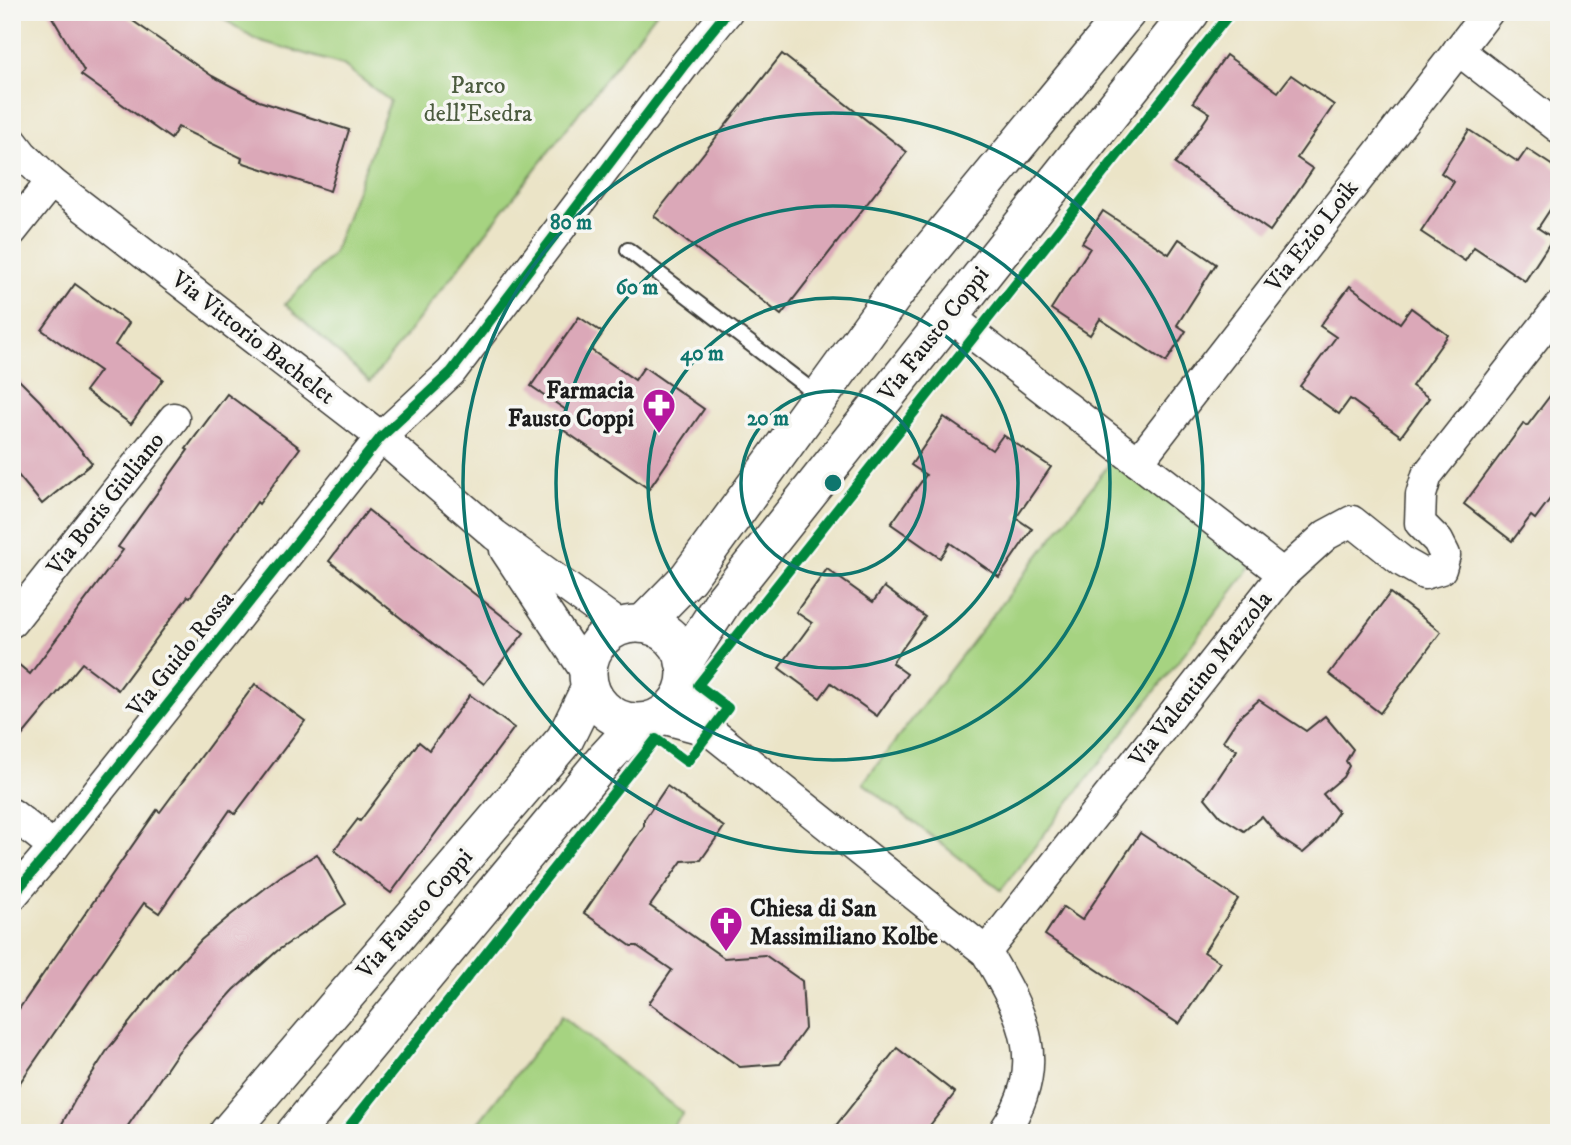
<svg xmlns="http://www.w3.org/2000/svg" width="1571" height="1145" viewBox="0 0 1571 1145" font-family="'IM FELL DW Pica',serif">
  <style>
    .green { fill: #a6d381; stroke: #61784e; stroke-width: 2 }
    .building { fill: #dba8b8 }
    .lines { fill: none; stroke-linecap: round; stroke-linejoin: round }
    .service-casing { stroke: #3b3a36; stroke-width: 18 }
    .minor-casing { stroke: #3b3a36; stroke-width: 33 }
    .tertiary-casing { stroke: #3b3a36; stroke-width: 40 }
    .service { stroke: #fff; stroke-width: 14 }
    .minor { stroke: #fff; stroke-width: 30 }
    .tertiary { stroke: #fff; stroke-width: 37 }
    .cycleway-casing { stroke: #f6f6f2; stroke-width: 15 }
    .cycleway { stroke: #00873e; stroke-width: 10 }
    .ring { fill: none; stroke: #0f766e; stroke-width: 3.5 }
    .labels { text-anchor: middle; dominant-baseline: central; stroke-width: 7; stroke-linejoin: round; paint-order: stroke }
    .park-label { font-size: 24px; fill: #4c5c3f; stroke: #f6f6f2 }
    .street-label { font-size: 24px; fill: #1c1c1c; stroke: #f6f6f2 }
    .poi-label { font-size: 24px; font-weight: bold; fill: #1c1c1c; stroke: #f6f6f2; text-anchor: end }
    .centre { fill: #0f766e; stroke: #f6f6f2; stroke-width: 3.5 }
    .ring-label { font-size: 21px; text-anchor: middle; font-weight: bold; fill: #0f766e; stroke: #f6f6f2; stroke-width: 7; stroke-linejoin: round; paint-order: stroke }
  </style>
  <rect width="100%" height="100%" fill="#f6f6f2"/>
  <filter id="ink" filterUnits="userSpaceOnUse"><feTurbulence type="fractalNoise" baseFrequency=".0143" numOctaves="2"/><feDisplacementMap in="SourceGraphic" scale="14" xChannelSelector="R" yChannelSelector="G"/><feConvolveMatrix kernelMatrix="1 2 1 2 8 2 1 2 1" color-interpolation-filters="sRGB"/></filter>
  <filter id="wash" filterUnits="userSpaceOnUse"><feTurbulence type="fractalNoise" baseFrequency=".00686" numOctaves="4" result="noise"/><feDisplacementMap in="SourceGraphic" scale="28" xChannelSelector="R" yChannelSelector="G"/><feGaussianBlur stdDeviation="1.57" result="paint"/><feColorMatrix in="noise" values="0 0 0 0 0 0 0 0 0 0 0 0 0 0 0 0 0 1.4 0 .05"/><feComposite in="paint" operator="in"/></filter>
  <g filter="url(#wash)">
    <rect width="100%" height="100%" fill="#ebe4c7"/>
    <!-- green -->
    <g class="green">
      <path d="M 214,12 L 657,12 L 370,382 L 285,304 L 333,254 L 390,101 L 343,65 L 254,39 Z"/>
      <path d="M 1114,458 L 1252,566 L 1001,890 L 863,783 Z"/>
      <path d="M 562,1016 L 683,1113 L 668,1133 L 470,1133 Z"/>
    </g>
    <g id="blocks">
      <!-- building -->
      <g class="building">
        <path d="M 49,12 L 120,12 L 212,76 L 259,101 L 349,130 L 330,191 L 241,162 L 242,158 L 178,127 L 171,139 L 81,75 L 84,71 Z"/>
        <path d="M 782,54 L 907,152 L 781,315 L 654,216 Z"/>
        <path d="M 1226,55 L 1278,92 L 1291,75 L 1334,105 L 1297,158 L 1313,169 L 1270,231 L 1175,164 L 1210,113 L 1193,102 Z"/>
        <path d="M 1469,130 L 1518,162 L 1527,149 L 1559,170 L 1559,196 L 1538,228 L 1553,238 L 1525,281 L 1474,247 L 1465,261 L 1421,232 L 1454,182 L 1441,173 Z"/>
        <path d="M 1103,211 L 1169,254 L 1179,239 L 1216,264 L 1177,325 L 1186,331 L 1166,362 L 1100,319 L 1090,335 L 1051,309 L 1090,248 L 1082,243 Z"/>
        <path d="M 75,284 L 129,323 L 115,345 L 163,379 L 131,424 L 85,391 L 100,371 L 42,330 Z"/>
        <path d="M 1350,286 L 1400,323 L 1411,308 L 1448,335 L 1412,386 L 1429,398 L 1401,436 L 1350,399 L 1339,414 L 1300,386 L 1336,337 L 1320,326 Z"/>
        <path d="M 579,317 L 603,333 L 591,350 L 635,380 L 644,367 L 704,409 L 649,489 L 556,425 L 566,410 L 531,386 Z"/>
        <path d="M 12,373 L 40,401 L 92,463 L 42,504 L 12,468 Z"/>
        <path d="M 1559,384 L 1559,487 L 1535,519 L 1531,516 L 1512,541 L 1464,504 L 1524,423 L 1527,426 Z"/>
        <path d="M 227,394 L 300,448 L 259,504 L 257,502 L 190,597 L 188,596 L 118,690 L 82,663 L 12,748 L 12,659 L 30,674 L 123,550 L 118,547 L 188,450 L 186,449 Z"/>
        <path d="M 944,417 L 992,450 L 1003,435 L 1051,467 L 1016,518 L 1032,529 L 999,577 L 950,543 L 940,558 L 891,524 L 926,475 L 911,465 Z"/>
        <path d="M 368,510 L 524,633 L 484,684 L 329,561 Z"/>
        <path d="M 827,569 L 873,602 L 884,587 L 925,617 L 892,663 L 907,674 L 877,716 L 831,683 L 820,698 L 779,668 L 812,623 L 796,612 Z"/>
        <path d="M 1390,593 L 1441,632 L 1380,713 L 1329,674 Z"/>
        <path d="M 255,684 L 305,721 L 235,814 L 230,810 L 159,913 L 144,903 L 12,1094 L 12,1019 L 157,810 L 160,812 Z"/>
        <path d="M 470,695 L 514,728 L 391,893 L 334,850 L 358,819 L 360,821 L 419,742 L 429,750 Z"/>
        <path d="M 1259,700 L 1306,731 L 1325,716 L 1353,749 L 1346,761 L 1349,766 L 1343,777 L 1323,794 L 1338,812 L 1322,836 L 1303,853 L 1280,838 L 1262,816 L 1244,831 L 1220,816 L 1205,798 L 1237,750 L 1223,741 L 1239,717 Z"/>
        <path d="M 667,786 L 724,827 L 701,860 L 682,861 L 650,906 L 724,958 L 765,955 L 802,981 L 805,1029 L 780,1064 L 740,1067 L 649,1003 L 672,970 L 637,946 L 631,946 L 584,913 L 644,826 L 644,820 Z"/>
        <path d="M 1140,833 L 1238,899 L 1204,952 L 1220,962 L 1179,1024 L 1045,935 L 1063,907 L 1082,920 Z"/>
        <path d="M 317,854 L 346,904 L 277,951 L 234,990 L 178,1052 L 123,1133 L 57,1133 L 75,1100 L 108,1049 L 158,987 L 201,940 L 232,914 L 281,876 Z"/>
        <path d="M 897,1048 L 955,1093 L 924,1133 L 830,1133 Z"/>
      </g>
    </g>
  </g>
  <g filter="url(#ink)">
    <use href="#blocks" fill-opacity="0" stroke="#3b3a36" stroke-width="2"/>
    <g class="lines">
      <defs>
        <path id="service" d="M 628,250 L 819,396"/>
        <g id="minor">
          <path d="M 1458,50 L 1559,128"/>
          <path d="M 12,141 L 22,154 L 51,182 L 381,437 L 495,535 L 622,627"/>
          <path d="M 12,231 L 51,182"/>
          <path d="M 948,315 L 1283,574 L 986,952"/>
          <path d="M 1138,462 L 1488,12"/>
          <path d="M 505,550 L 588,675"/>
          <path d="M 1283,574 L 1326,535 L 1352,521 L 1403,562 L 1424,574 L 1441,569 L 1445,555 L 1438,541 L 1420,523 L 1421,495 L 1427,475 L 1559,307"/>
          <path d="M 12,622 L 174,418"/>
          <path d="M 685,681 L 710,731"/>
          <path d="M 658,717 L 710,731 L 986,952 C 1024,1016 1050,1064 1003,1133"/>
          <path d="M 12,814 L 54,847"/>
          <path d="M 12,896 L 54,847 L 381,437 L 451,372 L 685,64 L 727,12"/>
        </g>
        <g id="tertiary">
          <path d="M 643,624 L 688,578 L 896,292 L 1127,12"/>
          <circle cx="637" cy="673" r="49"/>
          <path d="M 684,662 L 724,600 L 1191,12"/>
          <path d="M 228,1133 L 565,739 L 590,688"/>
          <path d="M 295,1133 L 605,759 L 638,723"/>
        </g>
      </defs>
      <!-- service casing -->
      <use href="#service" class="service-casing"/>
      <!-- minor casing -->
      <use href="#minor" class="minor-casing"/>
      <!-- tertiary casing -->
      <use href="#tertiary" class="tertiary-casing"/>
      <!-- service -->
      <use href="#service" class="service"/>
      <!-- minor -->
      <use href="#minor" class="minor"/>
      <!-- tertiary -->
      <use href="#tertiary" class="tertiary"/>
      <defs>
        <g id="cycleway">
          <path d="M 12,896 L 54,847 L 381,437 L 451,372 L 685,64 L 727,12"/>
          <path d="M 344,1133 L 656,739 L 687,762 L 728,708 L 698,685 L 1231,12"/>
        </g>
      </defs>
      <!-- cycleway casing -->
      <use href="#cycleway" class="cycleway-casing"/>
      <!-- cycleway -->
      <use href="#cycleway" class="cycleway"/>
    </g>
  </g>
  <!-- distance rings -->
  <g class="ring">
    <circle cx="833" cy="483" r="92"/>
    <circle cx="833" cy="483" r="185"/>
    <circle cx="833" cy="483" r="277"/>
    <circle cx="833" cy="483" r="370"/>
  </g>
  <!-- icons -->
  <defs>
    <symbol id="pharmacy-pin" viewBox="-11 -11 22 30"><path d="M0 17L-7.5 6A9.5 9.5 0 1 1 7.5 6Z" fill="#b5179e" stroke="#f6f6f2"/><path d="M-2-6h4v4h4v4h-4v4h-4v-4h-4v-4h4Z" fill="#fff"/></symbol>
    <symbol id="church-pin" viewBox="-11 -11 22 30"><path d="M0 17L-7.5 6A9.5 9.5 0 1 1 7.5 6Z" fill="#b5179e" stroke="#f6f6f2"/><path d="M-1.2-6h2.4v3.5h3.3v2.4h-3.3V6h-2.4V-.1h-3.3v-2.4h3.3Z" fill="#fff"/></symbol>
  </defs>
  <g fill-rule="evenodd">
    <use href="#pharmacy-pin" x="640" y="386" width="38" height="52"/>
    <use href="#church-pin" x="707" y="904" width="38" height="52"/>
  </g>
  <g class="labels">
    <!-- park labels -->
    <g class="park-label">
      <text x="478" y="86">Parco<tspan x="478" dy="28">dell'Esedra</tspan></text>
    </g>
    <!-- street labels -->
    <g class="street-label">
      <text transform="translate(1312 236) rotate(-52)">Via Ezio Loik</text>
      <text transform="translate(934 334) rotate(-52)">Via Fausto Coppi</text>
      <text transform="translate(253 338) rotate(38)">Via Vittorio Bachelet</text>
      <text transform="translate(106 504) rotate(-52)">Via Boris Giuliano</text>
      <text transform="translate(181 654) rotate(-51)">Via Guido Rossa</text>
      <text transform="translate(1201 679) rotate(-52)">Via Valentino Mazzola</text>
      <text transform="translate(415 914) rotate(-49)">Via Fausto Coppi</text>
    </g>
    <!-- poi labels -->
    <g class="poi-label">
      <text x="634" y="391">Farmacia<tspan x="634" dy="28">Fausto Coppi</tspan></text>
      <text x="750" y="909" text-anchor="start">Chiesa di San<tspan x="750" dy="28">Massimiliano Kolbe</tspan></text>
    </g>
  </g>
  <circle cx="833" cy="483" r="10" class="centre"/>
  <g class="ring-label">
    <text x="571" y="229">80 m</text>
    <text x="637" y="294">60 m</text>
    <text x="702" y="360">40 m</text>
    <text x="768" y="425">20 m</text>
  </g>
  <!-- margin -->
  <rect width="1571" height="1145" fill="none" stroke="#f6f6f2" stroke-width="42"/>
</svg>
